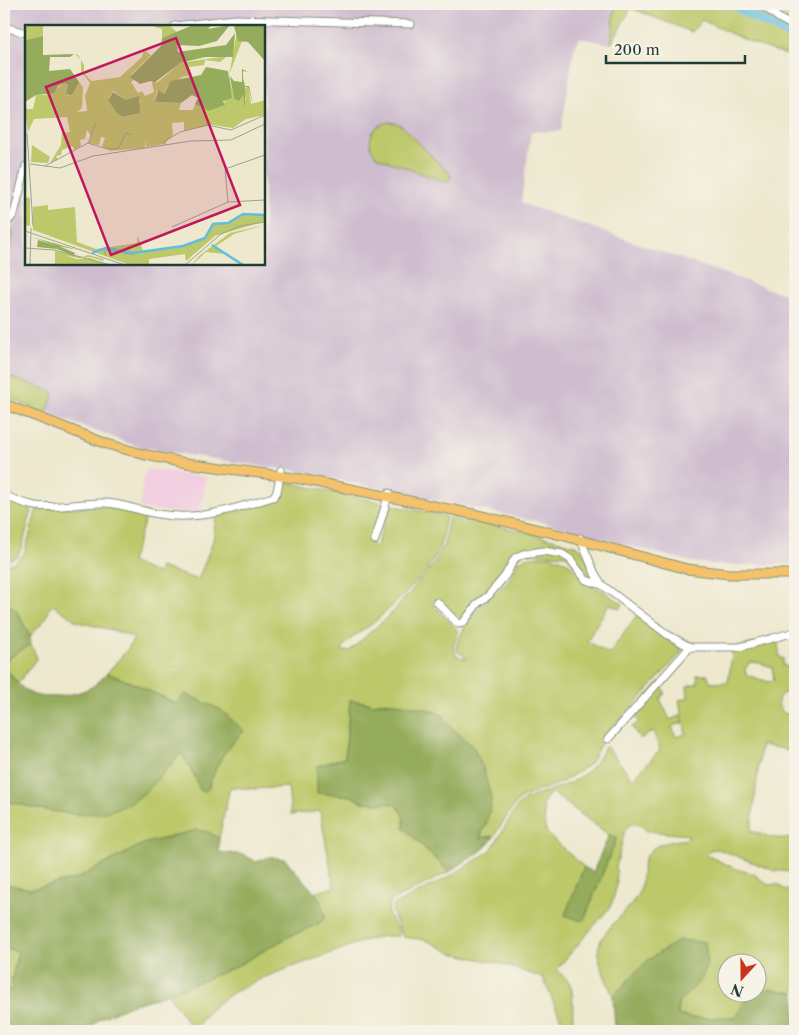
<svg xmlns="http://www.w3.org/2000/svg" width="799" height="1035" viewBox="0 0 799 1035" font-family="'Libre Caslon Text',serif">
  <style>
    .built { fill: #f2cfe0 }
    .industrial { fill: #cfbdcf; fill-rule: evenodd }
    .green { fill: #bcc869; stroke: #6e824e; fill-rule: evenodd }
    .forest { fill: #95ac5d; stroke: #5a7448 }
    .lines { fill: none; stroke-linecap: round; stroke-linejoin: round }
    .river { stroke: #62bde0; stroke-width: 9 }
    .minor-casing { stroke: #869281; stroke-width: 9 }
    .major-casing { stroke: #869281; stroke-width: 11 }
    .minor { stroke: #fff; stroke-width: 7 }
    .major { stroke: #f3c26a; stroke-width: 9 }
    .inset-river { fill: none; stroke: #62bde0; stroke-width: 2.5 }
    .inset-road { fill: none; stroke: #9ba490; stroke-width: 1 }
    .view { fill: #c2185b; fill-opacity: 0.15; stroke: #c2185b; stroke-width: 2.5 }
    .inset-edge { fill: none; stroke: #1f3d34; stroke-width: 2.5 }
  </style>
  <rect width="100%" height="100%" fill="#f7f3e8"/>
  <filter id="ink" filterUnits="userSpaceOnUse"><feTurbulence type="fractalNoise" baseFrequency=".02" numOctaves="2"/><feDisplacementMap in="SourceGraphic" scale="10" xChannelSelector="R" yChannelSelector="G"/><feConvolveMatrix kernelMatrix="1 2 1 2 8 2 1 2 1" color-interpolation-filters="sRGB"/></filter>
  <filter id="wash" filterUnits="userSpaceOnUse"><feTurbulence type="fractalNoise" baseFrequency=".0096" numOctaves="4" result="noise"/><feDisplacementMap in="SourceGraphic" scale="20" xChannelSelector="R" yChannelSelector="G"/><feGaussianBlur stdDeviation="1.12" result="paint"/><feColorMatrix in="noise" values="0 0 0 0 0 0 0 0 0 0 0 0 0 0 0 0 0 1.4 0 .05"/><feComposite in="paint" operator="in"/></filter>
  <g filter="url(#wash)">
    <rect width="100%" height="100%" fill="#ede8ce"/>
    <!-- built -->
    <path class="built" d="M 148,469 L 206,477 L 200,514 L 179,513 L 140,508 L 144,474 Z"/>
    <!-- industrial -->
    <path class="industrial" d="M 4,4 L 615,4 L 611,44 L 579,38 L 574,49 L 561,131 L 531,132 L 521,203 L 795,298 L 795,564 L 720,565 L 691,562 L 541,522 L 288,469 L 265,467 L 139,447 L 47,413 L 54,392 L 4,375 L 4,271 L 14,232 L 4,231 ZM 26,26 L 264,26 L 264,264 L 26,264 Z"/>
    <!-- green -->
    <g class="green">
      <path d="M 615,4 L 795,4 L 795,57 C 762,49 732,34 702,20 L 692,32 L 631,8 L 611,44 Z"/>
      <path d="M 389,122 L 396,123 L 402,126 L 449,173 L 451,176 L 449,181 L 445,182 L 377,157 C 364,143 371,125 389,122 Z"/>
      <path d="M 4,231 L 14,232 L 4,271 Z"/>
      <path d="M 4,375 L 54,392 L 47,413 L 4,396 Z"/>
      <path d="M 287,482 L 384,503 L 371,544 L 376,547 L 390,505 L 446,516 C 444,526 443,537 440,546 C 433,570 391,608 372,624 C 365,630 342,642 342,651 L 349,651 L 355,646 L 393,612 L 434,564 L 444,545 L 449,517 L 523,531 L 578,546 C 586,554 589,567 592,578 L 588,578 L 566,555 L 523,553 L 460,623 L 436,600 L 432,603 L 459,632 L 453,647 L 457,656 L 466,659 L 466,657 L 458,652 L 456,647 L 464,628 L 471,620 L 471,617 L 475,611 L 507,582 L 513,574 L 515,567 L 517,563 L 524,558 L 540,556 L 551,556 L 565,561 L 573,567 L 587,583 L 603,591 L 623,604 L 620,609 L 609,604 L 587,641 L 609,654 L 637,615 L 682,648 L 681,653 L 602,741 L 590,764 L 562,782 L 521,798 L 510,811 L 490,843 L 481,851 L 493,836 L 480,838 L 487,822 L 474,748 L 442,719 L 445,716 L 427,709 L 403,704 L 382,702 L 374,704 L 350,700 L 345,758 L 332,761 L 326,764 L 317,793 L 351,796 L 363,802 L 395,804 C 402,811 405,818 404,828 L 449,872 L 390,902 L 388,913 L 399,932 L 399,936 C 392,936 386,936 380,937 C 363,940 347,947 332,953 C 296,966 253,978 222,1000 C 209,1009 202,1019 194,1031 L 168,994 L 235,967 L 288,937 L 318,924 L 319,898 L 314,893 L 334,887 L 320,811 L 291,815 L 288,787 L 255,789 L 230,787 L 219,838 L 208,832 L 143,844 L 76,879 L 31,889 L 4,884 L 4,801 L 44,810 L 79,815 L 150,788 L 181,753 L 194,775 L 208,789 C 218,761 222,752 243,731 L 185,694 L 177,704 L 135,684 L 107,673 L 127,650 L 134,638 L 116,631 L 78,622 L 53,605 L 49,609 L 47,617 L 31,635 L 30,637 L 17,611 L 4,600 L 4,565 L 15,562 L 24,554 L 37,509 L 118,506 L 147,514 L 131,562 L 157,574 L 160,567 L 198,580 L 213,541 L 216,517 L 276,499 L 278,498 L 283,485 Z"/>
      <path d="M 4,498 L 32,510 L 22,547 L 18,556 L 4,562 Z"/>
      <path d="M 777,638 L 780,658 L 783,658 L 783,666 L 795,667 L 795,691 L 782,694 C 775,701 778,707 785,714 L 795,712 L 795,751 L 761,745 L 751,831 L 774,838 L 795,839 L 795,875 L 785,871 L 775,871 L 718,849 L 710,850 L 706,855 L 736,869 L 754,874 L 768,885 L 777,884 L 784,889 L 795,893 L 795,993 L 770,989 L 757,991 L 756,962 L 726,962 L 726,992 L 749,993 L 737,1017 L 691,1018 L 678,1015 L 678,1003 L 703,977 L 648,960 L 613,996 C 608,984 595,957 599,945 C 606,925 631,911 640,890 C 644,877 639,861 651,850 C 660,842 675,841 687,839 L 689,835 L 647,831 L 640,825 L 631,824 L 625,830 L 616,867 L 617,885 L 611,906 L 557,969 C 560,974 567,978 570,984 C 575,995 571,1018 574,1031 L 566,1031 L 543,978 L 502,964 L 452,953 L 426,940 L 403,937 L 392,912 L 394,905 L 449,877 L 478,859 L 491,850 L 517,807 L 524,800 L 570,783 L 584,774 L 593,766 L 606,746 L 633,779 L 660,750 L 653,731 L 640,739 L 632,727 L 639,722 L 632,713 L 660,681 L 665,693 L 660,699 L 670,720 L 681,715 L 682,723 L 672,726 L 676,737 L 686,734 L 679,700 L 688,698 L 687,686 L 698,683 L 697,675 L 708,675 L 710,683 L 728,682 L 733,648 ZM 750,662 L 760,663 L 772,667 L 774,680 L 769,682 L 746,675 L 745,669 ZM 551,792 L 609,835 L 617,837 L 584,920 L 581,921 L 565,915 L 584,867 L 548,835 L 545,828 L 543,803 Z"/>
      <path d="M 31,644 L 37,658 L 18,683 L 4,667 L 4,661 Z"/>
      <path d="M 4,948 L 18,951 L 12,978 L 12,992 L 8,989 Z"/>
    </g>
    <!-- forest -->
    <g class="forest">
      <path d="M 736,4 L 758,4 L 795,29 L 795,36 L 758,18 Z"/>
      <path d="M 4,600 L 17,611 L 30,637 L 31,644 L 4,661 Z"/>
      <path d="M 4,667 C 12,677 21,689 32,694 C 47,701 84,694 96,684 C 100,681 104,677 107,673 L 135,684 L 176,704 L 186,694 L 221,710 L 244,731 C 222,753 218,761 208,789 L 205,792 L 200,790 L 194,775 L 181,753 C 165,770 150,793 128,804 C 92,824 42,809 4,801 Z"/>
      <path d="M 350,700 L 374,704 L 382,702 L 403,704 L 427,709 L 445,716 L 443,719 L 474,748 L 483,768 L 491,798 L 490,811 L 480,838 L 493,836 L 481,851 L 449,872 L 404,828 C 405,818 402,811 395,804 L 363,802 L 351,796 L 317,793 L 317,766 L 345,758 Z"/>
      <path d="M 196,830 L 208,832 L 219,838 L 219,852 L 245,855 L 256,862 L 269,857 L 285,859 L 319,898 L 326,917 L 318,924 L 288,937 L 235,967 L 204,980 L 156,998 L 130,1005 L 99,1019 L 88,1031 L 4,1031 L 4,987 L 12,991 L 12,978 L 18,951 L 4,948 L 4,884 L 31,889 L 76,879 L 143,844 Z"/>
      <path d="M 609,835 L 617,837 L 584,920 L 581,921 L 565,915 L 584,867 L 593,872 Z"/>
      <path d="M 679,940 L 705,942 C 711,977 700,981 678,1003 L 678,1015 L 691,1018 L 736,1017 L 749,993 L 770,989 L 795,993 L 795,1031 L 615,1031 L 613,996 L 648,960 Z"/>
    </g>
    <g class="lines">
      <!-- river -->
      <path class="river" d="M 732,4 L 753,17 L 795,38"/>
    </g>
  </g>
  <g filter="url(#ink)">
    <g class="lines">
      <defs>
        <g id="minor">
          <path d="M 761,4 L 780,19 L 795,27"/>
          <path d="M 175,26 L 235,19 L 411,24"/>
          <path d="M 4,27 L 26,33"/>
          <path d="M 4,223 L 9,220 L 14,214 L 26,166"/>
          <path d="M 4,495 C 14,500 25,504 36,506 C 59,509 83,502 105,503 C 126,504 144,513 165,515 C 203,520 237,508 273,497 L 277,492 L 281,470"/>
          <path d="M 580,538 L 595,574 L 602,585 L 668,635 L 690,647"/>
          <path d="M 375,540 L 389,493"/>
          <path d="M 437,602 L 458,624 L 463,623 L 478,603 L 488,596 L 505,576 L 515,558 L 523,554 L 543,551 L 562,554 L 570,559 L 586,580 L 602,585"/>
          <path d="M 608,739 L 690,647 L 740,647 L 795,632"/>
        </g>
        <path id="major" d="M 4,404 L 107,444 L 142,454 L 180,462 L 301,479 L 478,515 L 565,536 L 687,569 L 729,574 L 795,574"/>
      </defs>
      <!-- minor casing -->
      <use href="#minor" class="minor-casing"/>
      <!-- major casing -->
      <use href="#major" class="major-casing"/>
      <!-- minor -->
      <use href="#minor" class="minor"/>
      <!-- major -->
      <use href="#major" class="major"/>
    </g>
  </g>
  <!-- overview -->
  <g transform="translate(25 25)">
    <rect width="240" height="240" fill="#ede8ce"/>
    <path d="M 0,0 L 18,0 L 18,11 L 0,15 ZM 124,0 L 144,0 L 152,7 L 137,13 L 137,4 ZM 212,6 L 213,16 L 217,16 L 204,50 L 209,74 L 218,70 L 221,77 L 219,65 L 223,61 L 226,79 L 240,75 L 240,90 L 221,94 L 208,103 L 206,99 L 208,103 L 187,100 L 159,106 L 159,97 L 147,98 L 148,110 L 139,119 L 121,122 L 120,115 L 120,123 L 85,126 L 77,121 L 80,113 L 76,112 L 74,120 L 64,118 L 66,111 L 62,105 L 60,114 L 55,115 L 56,121 L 50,125 L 47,121 L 37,125 L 36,130 L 31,131 L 33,135 L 25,138 L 36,120 L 37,108 L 45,107 L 42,92 L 9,94 L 3,107 L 0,84 L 8,84 L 11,70 L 21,70 L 40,58 L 43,60 L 42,71 L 54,57 L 58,62 L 57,83 L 52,87 L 62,86 L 60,71 L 65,58 L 56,46 L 56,35 L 50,29 L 53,30 L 59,40 L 59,48 L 66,56 L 74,55 L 95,52 L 117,32 L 119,25 L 126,30 L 106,50 L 109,55 L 106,57 L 113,68 L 117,66 L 120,71 L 129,67 L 127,58 L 133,57 L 155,38 L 202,31 L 195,37 L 180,35 L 179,40 L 164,42 L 167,50 L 157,52 L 142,62 L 139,69 L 132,65 L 130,77 L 156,78 L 154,85 L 168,85 L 170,79 L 184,86 L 199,80 ZM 88,66 L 101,75 L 116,76 L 112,79 L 111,89 L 99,92 L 83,74 ZM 7,120 L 25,132 L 23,138 L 6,137 ZM 0,172 L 5,173 L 5,201 L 0,200 ZM 23,180 L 23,185 L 50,182 L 52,217 L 71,224 L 112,218 L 113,211 L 118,226 L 158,221 L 181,212 L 187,200 L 203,198 L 218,189 L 240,190 L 240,196 L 190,211 L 161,236 L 160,229 L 124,234 L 124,240 L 105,240 L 8,205 L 8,182 ZM 240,200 L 209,209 L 191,221 L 200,229 L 181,227 L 167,240 L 174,231 L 205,208 ZM 30,226 L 58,232 L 63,230 L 79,234 L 78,236 L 65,232 L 53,233 L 40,230 L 51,234 L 65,233 L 84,240 L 30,240 Z" fill="#bcc869" fill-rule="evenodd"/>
    <path d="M 168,0 L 187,0 L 183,4 L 205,0 L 192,16 L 174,21 L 152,20 L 153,27 L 201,20 L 210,8 L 208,32 L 180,32 L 155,38 L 129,58 L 126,56 L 115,59 L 105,52 L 136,21 L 137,13 ZM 236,0 L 240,2 L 240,36 L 223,17 L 213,16 L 209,1 ZM 18,11 L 18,30 L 49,29 L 45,32 L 25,32 L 24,46 L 45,44 L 54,57 L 47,70 L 41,69 L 43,60 L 40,58 L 33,61 L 29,68 L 11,70 L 0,77 L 0,15 ZM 181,42 L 203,46 L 207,73 L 198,76 L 200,80 L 184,86 L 170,79 L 173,73 L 167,70 L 156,78 L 130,77 L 133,65 L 139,69 L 146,56 L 176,50 ZM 217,44 L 223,47 L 218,46 L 218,53 L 220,61 L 224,61 L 228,80 L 223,62 L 220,62 L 220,83 L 218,70 L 214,76 L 209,74 L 205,51 L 209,56 L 217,57 ZM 88,67 L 101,75 L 114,71 L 115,88 L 98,92 L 92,88 L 83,75 ZM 7,212 L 53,225 L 34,221 L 50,228 L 49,231 L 32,224 L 12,222 L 13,215 L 33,221 Z" fill="#95ac5d"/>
    <path class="inset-river" d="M 187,220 L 218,240M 67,228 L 81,223 L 108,228 L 158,221 L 180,213 L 188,199 L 203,198 L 218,189 L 240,190"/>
    <path class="inset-road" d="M 2,108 L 8,201M 63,118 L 82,124M 140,120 L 140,116 L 155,107 L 182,100 L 206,105 L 240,90M 81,123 L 93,124 L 101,108 L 107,110M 5,139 L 35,143 L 68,131 L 166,116 L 206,115 L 240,99M 20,141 L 63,118 L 71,98M 203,177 L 200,144 L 240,130M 147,202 L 203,177 L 240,175M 0,206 L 100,240M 0,223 L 29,225 L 86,240M 81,231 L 79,226 L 83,225 L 110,230M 5,240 L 6,203M 160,240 L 196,209 L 215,201 L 240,197"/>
    <path class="view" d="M 151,13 L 215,180 L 86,230 L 21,62 Z"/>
    <rect width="240" height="240" class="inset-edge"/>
  </g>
  <!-- margin -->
  <rect width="799" height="1035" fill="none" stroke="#f7f3e8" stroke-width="20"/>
  <!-- north arrow -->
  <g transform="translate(742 978) rotate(201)"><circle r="24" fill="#f7f3e8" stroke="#a1aaa0"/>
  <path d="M0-4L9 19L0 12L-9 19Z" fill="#c8321e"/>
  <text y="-8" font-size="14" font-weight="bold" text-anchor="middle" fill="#1f3d34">N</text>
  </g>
  <!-- scale -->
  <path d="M606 55v8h139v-8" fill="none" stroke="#1f3d34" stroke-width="2.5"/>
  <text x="614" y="55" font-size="15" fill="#1f3d34" stroke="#f7f3e8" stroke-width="4" paint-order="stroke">200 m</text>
</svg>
